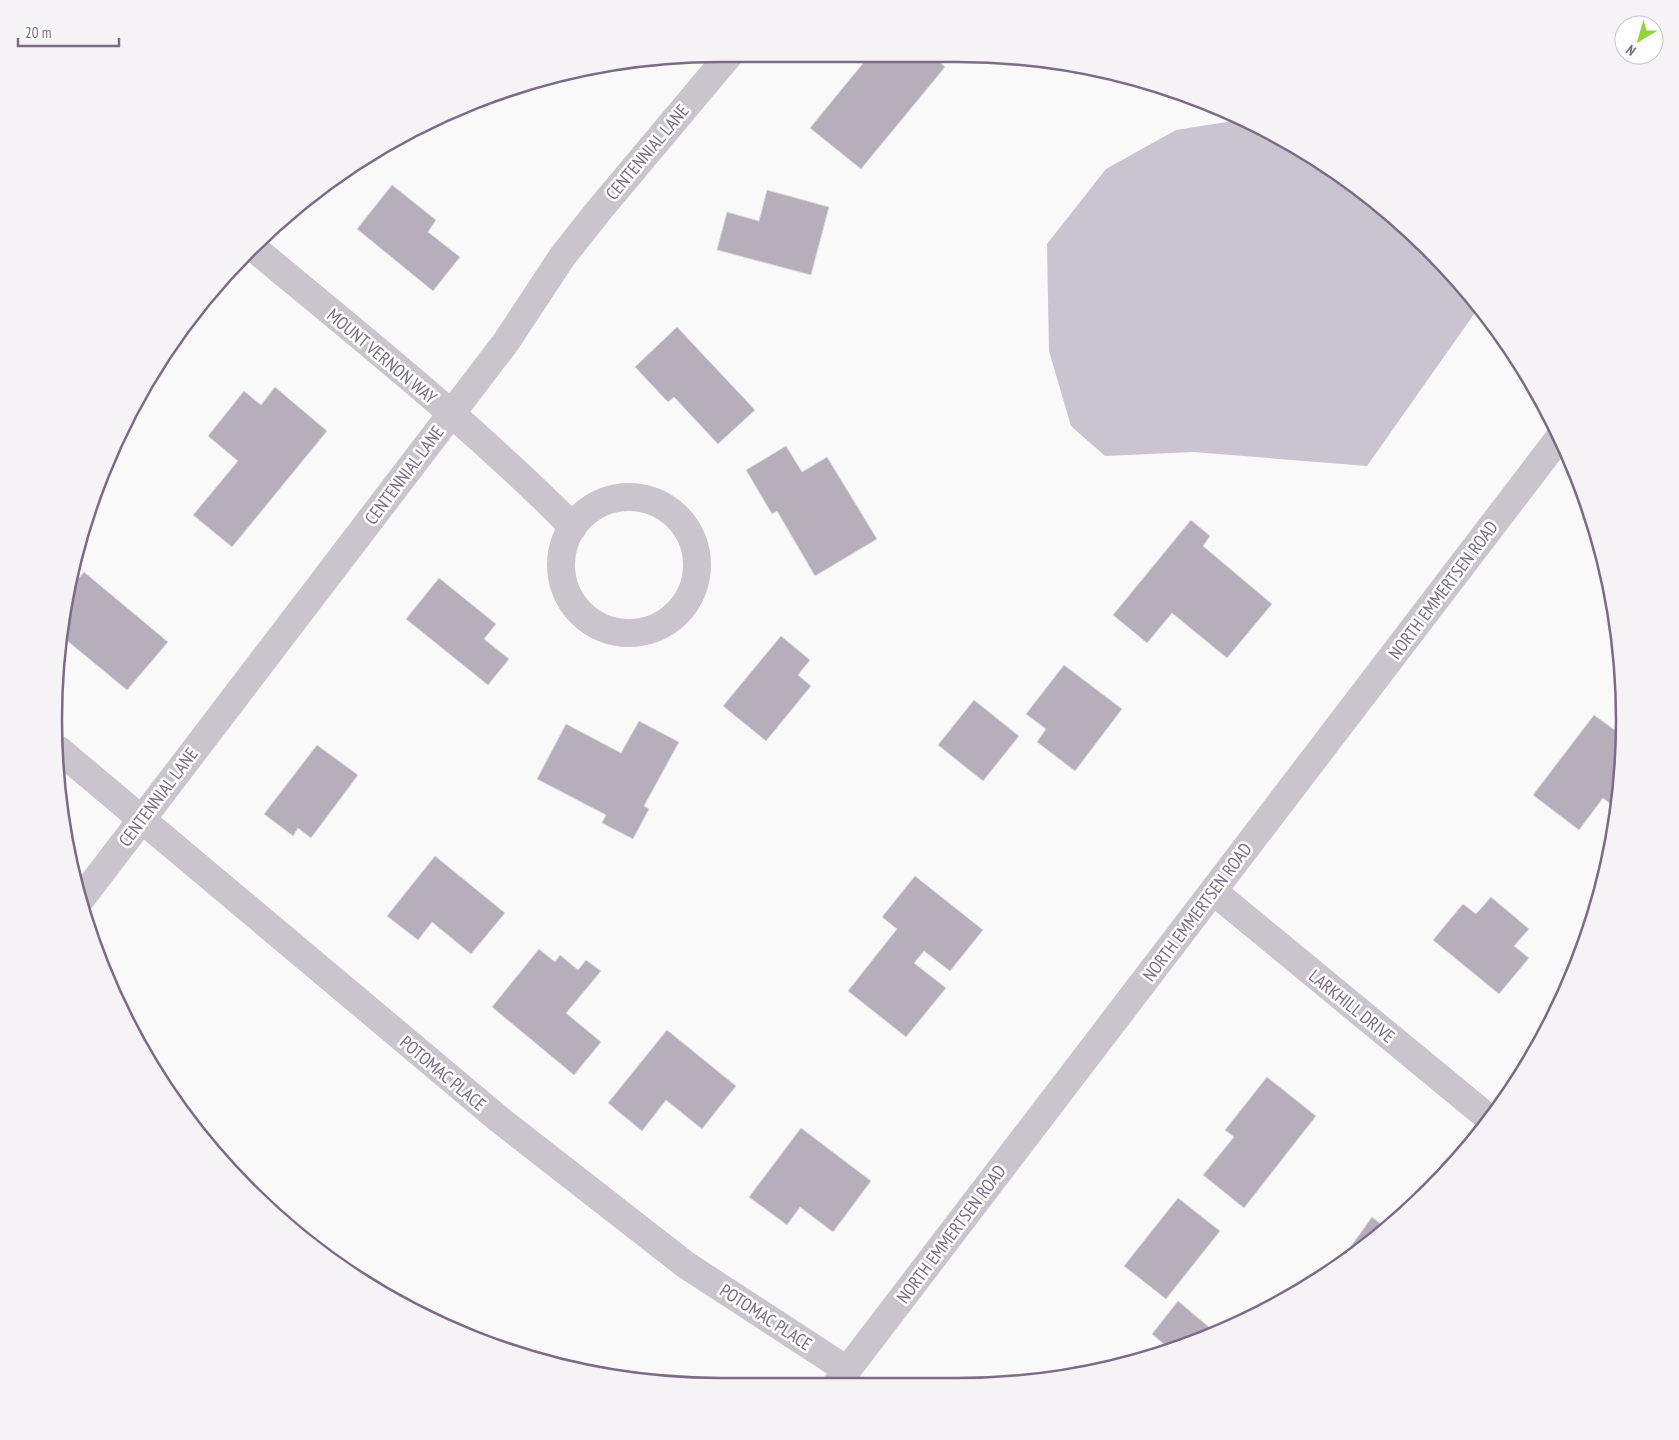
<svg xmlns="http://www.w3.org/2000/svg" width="1679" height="1440" viewBox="0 0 1679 1440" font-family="'PT Sans Narrow',sans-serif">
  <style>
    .water { fill: #c9c4d0 }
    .building { fill: #b6aeba; stroke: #dadbda }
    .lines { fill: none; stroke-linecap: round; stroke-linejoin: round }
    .minor { stroke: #cac5cc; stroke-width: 28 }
    .tertiary { stroke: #cac5cc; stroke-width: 28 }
    .labels { text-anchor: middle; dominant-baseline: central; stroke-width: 5; stroke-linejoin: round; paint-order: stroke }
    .street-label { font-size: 18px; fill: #7c6b85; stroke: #fff }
    .rim { fill: none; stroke: #7c6b85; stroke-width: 2.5 }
  </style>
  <rect width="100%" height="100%" fill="#f8f9f8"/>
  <!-- water -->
  <path class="water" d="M 1246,119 L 1254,123 L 1365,192 L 1460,280 L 1479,307 L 1367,466 L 1193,452 L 1105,456 L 1071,426 L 1049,351 L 1047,244 L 1106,169 L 1176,130 Z"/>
  <!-- building -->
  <g class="building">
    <path d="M 869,56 L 934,57 L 945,67 L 861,169 L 810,128 Z"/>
    <path d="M 392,185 L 436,220 L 428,232 L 460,257 L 433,291 L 357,229 Z"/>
    <path d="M 767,190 L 829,207 L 811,275 L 717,250 L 727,212 L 759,221 Z"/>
    <path d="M 677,327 L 755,410 L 718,444 L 674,397 L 668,402 L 635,367 Z"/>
    <path d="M 275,387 L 327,431 L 232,547 L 193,515 L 238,461 L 208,436 L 244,391 L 261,405 Z"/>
    <path d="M 786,446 L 802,472 L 827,457 L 877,539 L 815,576 L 777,511 L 772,514 L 746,470 Z"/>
    <path d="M 1191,520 L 1210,536 L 1203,546 L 1272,604 L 1227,658 L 1172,613 L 1147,643 L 1113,615 Z"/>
    <path d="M 84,572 L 168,642 L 127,690 L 59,634 L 72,586 Z"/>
    <path d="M 439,578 L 496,624 L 484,639 L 509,659 L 488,685 L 406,619 Z"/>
    <path d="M 781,636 L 810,660 L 798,675 L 811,686 L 766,741 L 723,706 Z"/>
    <path d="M 1064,665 L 1122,709 L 1075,771 L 1037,742 L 1046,729 L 1026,714 Z"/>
    <path d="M 974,700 L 1019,736 L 983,781 L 938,745 Z"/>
    <path d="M 1594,715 L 1623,736 L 1624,763 L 1621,775 L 1622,776 L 1616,808 L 1603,798 L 1579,830 L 1533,795 Z"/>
    <path d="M 639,721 L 679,742 L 644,806 L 649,809 L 633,839 L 602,823 L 606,815 L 537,779 L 566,724 L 621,753 Z"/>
    <path d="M 317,745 L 358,775 L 311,838 L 298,828 L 293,836 L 264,814 Z"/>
    <path d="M 435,856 L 505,913 L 471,954 L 432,922 L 418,940 L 387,916 Z"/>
    <path d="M 915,876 L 983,930 L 950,971 L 924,951 L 914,963 L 946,988 L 906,1037 L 848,991 L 897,929 L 882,917 Z"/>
    <path d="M 1491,897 L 1529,929 L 1514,946 L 1529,958 L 1499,994 L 1433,940 L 1463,904 L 1476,914 Z"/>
    <path d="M 539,949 L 555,962 L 560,955 L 578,970 L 586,960 L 601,971 L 566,1013 L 601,1042 L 574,1075 L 492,1007 Z"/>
    <path d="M 667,1030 L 736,1086 L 702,1129 L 666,1100 L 642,1131 L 608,1103 Z"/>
    <path d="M 1267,1077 L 1316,1116 L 1244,1208 L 1203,1175 L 1234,1137 L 1225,1130 Z"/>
    <path d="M 801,1128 L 871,1181 L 833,1232 L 800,1207 L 787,1225 L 749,1197 Z"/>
    <path d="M 1178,1198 L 1220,1231 L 1166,1299 L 1124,1266 Z"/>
    <path d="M 1372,1217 L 1387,1229 L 1354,1252 L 1349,1249 Z"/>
    <path d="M 1178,1301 L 1210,1328 L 1201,1338 L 1172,1351 L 1152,1334 Z"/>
  </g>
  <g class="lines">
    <!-- minor -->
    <g class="minor">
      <path d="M 255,249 C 363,339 474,427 573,527"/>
      <circle cx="629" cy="565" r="68"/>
      <path d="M 59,750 L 500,1120 L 686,1265 L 847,1370"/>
      <path d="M 1213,891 L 1491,1120"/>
      <path d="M 81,899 L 506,342 L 562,257 L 600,209 L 730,54"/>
    </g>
    <!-- tertiary -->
    <path class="tertiary" d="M 835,1386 L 1559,438"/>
  </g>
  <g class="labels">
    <!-- street labels -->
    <g class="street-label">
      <text transform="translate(647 152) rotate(-50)">CENTENNIAL LANE</text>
      <text transform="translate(382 356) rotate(40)">MOUNT VERNON WAY</text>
      <text transform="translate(404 475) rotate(-53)">CENTENNIAL LANE</text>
      <text transform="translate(1443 590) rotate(-53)">NORTH EMMERTSEN ROAD</text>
      <text transform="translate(158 797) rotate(-53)">CENTENNIAL LANE</text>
      <text transform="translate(1197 912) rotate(-53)">NORTH EMMERTSEN ROAD</text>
      <text transform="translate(1352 1006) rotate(39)">LARKHILL DRIVE</text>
      <text transform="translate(443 1073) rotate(40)">POTOMAC PLACE</text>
      <text transform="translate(951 1234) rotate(-53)">NORTH EMMERTSEN ROAD</text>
      <text transform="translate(766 1317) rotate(33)">POTOMAC PLACE</text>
    </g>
  </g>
  <!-- crop -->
  <path d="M0 0H1679V1440H0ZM720 62H958A658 658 0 0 1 1616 720V720A658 658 0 0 1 958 1378H720A658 658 0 0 1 62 720V720A658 658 0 0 1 720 62Z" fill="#f5f3f5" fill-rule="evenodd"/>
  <path class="rim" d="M720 62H958A658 658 0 0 1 1616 720V720A658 658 0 0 1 958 1378H720A658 658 0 0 1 62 720V720A658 658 0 0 1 720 62Z"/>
  <!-- north arrow -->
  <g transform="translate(1639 40) rotate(218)"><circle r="24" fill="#ffffff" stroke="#cbc4ce"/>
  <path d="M0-4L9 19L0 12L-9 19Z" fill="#94d33e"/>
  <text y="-8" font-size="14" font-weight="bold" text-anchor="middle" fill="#7c6b85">N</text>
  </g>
  <!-- scale -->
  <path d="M18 38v8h101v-8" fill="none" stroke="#7c6b85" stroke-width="2.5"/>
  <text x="25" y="38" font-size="15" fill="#7c6b85" stroke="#ffffff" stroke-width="4" paint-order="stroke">20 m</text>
</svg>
